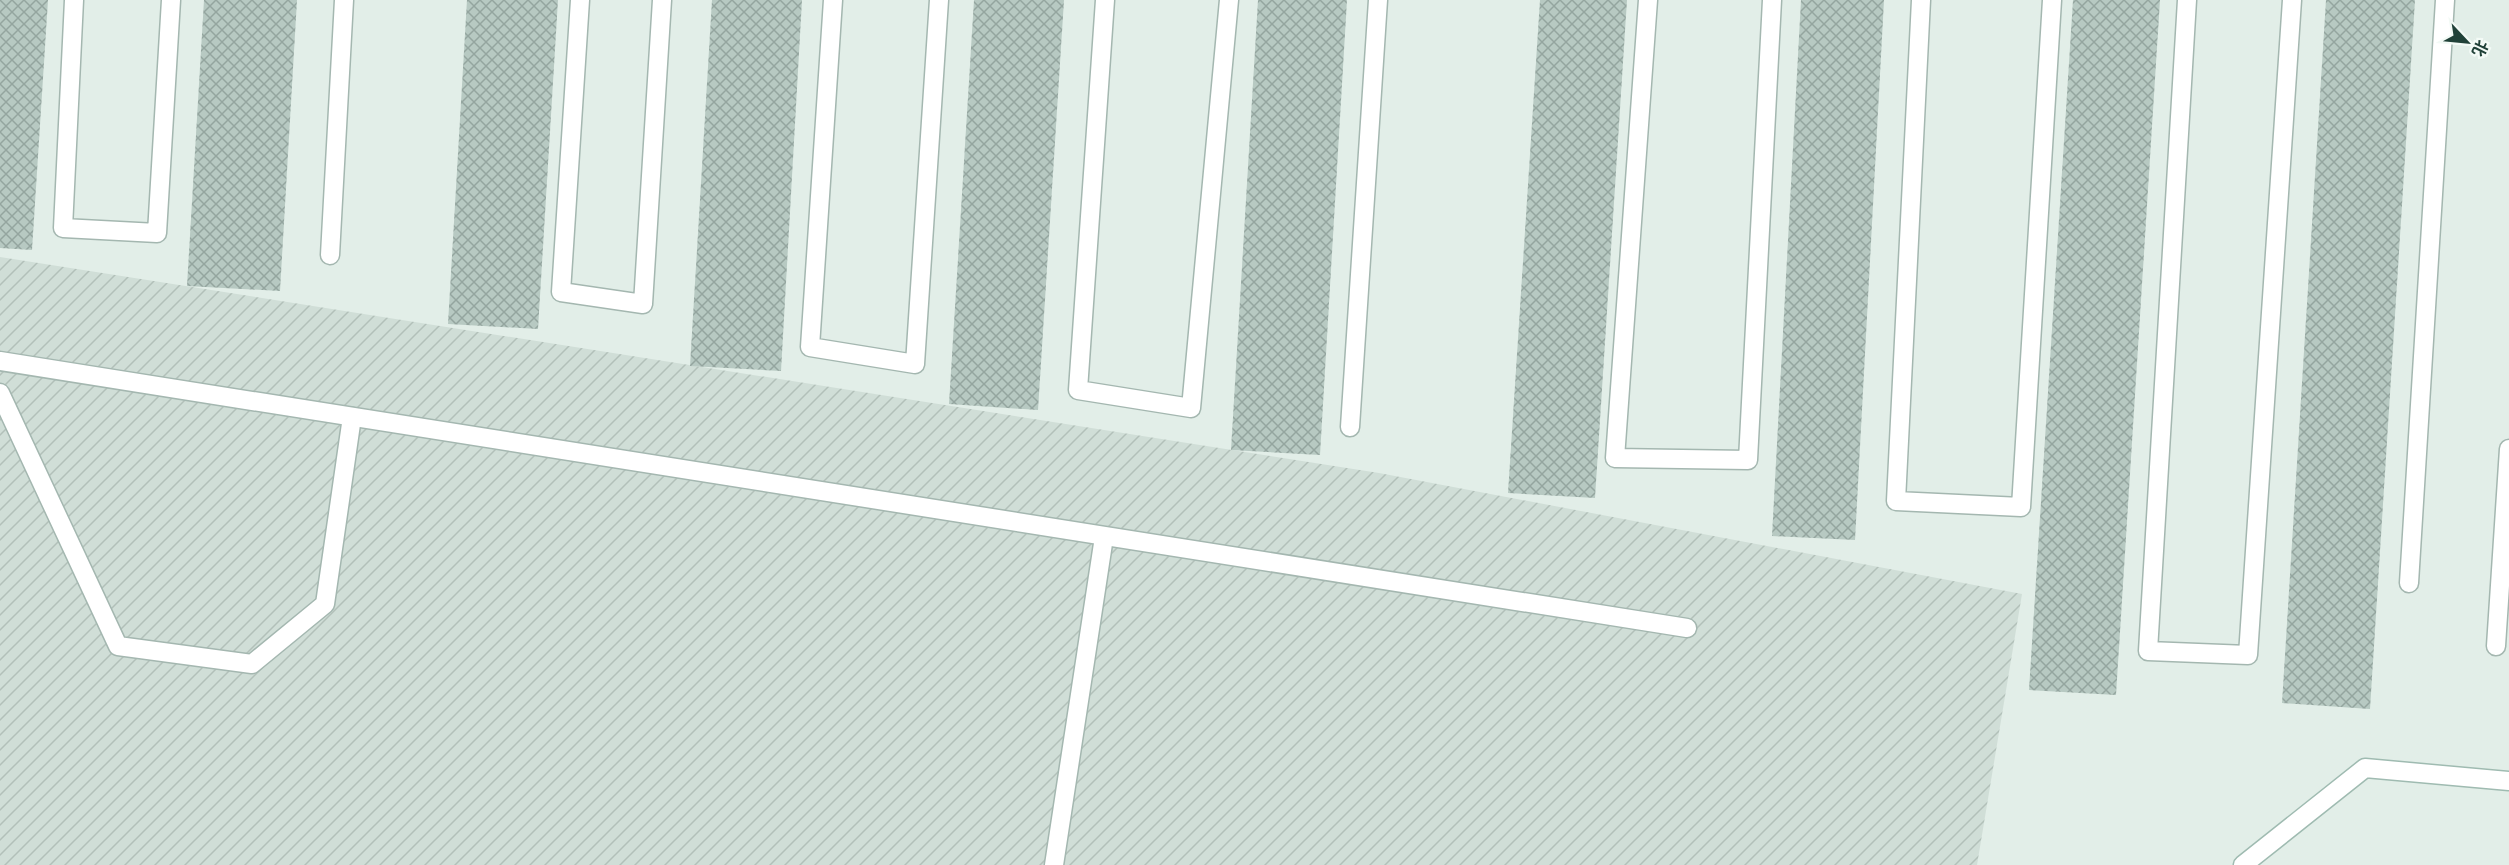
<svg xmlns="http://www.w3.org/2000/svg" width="2509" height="865" viewBox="0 0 2509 865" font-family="Roboto,'Noto Sans SC',sans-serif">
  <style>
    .industrial { fill: url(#industrial-furrows) }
    .building { fill: url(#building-cross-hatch) }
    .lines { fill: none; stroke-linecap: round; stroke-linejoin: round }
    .lane-casing { stroke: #a4b7b0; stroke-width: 21 }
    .street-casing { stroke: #a4b7b0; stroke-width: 21 }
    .secondary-casing { stroke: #9fbbb1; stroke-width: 21 }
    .lane { stroke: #fff; stroke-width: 18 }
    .street { stroke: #fff; stroke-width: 18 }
    .secondary { stroke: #fff; stroke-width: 18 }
  </style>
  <defs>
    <pattern id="industrial-furrows" width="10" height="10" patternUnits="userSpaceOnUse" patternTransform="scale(1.5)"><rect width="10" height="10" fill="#d0ded7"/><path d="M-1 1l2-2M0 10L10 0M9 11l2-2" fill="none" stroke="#b2c0b9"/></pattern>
    <pattern id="building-cross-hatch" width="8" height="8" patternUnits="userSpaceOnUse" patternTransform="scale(1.5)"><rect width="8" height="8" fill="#b7c9c2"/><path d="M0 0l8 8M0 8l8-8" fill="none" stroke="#94a59f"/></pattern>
  </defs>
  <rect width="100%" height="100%" fill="#e2eee8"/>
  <!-- industrial -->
  <path class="industrial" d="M 0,257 L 1379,473 L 2022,594 L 1977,865 L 0,865 Z"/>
  <!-- building -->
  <g class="building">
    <path d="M 0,0 L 48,0 L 32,250 L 0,248 Z"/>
    <path d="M 204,0 L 297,0 L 280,291 L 187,286 Z"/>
    <path d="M 467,0 L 558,0 L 538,329 L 448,324 Z"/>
    <path d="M 712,0 L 802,0 L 781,371 L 690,366 Z"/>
    <path d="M 974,0 L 1064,0 L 1038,410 L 949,404 Z"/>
    <path d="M 1258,0 L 1347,0 L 1320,455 L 1231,450 Z"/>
    <path d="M 1540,0 L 1627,0 L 1595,498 L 1508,493 Z"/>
    <path d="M 1801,0 L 1884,0 L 1855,540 L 1772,536 Z"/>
    <path d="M 2073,0 L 2160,0 L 2116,695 L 2029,690 Z"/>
    <path d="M 2326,0 L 2415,0 L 2370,709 L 2282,703 Z"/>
  </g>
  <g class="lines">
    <defs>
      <g id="lane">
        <path d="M 74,0 L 63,228 L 157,233 L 171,0"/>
        <path d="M 580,0 L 561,292 L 643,304 L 662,0"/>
        <path d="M 833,0 L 810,347 L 915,364 L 939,0"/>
        <path d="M 1105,0 L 1078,390 L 1191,408 L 1229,0"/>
        <path d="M 1648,0 L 1615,458 L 1748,460 L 1772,0"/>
        <path d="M 1921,0 L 1896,501 L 2021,507 L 2052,0"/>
        <path d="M 2187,0 L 2148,651 L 2248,655 L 2292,0"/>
        <path d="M 330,255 L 344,0"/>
        <path d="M 0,361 L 1687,628"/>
        <path d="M 0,393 L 118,646 L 252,664 L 325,604 L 352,417"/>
        <path d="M 1350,427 L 1378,0"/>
        <path d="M 2409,583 L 2445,0"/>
        <path d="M 1054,865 L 1104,537"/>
      </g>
      <path id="street" d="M 2496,646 L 2509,449"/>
      <path id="secondary" d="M 2243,865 L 2365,768 L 2509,781"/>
    </defs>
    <!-- lane casing -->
    <use href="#lane" class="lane-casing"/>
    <!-- street casing -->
    <use href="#street" class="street-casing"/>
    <!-- secondary casing -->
    <use href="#secondary" class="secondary-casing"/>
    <!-- lane -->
    <use href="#lane" class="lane"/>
    <!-- street -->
    <use href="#street" class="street"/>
    <!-- secondary -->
    <use href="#secondary" class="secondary"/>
  </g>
  <!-- north arrow -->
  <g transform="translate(2467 42) rotate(116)" stroke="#f3faf6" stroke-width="4.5" paint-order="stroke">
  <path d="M0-4.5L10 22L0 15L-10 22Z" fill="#204138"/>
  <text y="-9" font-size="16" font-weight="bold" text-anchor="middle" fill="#204138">北</text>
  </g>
</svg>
